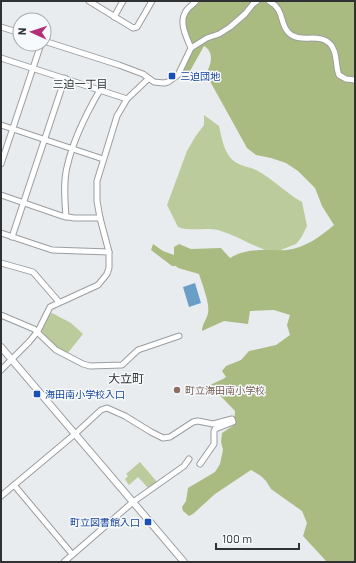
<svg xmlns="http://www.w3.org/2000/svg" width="356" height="563" viewBox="0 0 356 563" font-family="Barlow,'Noto Sans JP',sans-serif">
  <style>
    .green { fill: #bbcb9b }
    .forest { fill: #a9bb81 }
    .water { fill: #699ec6 }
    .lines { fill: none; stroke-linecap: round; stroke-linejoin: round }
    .minor-casing { stroke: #9a9d9f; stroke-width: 7 }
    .tertiary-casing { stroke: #9a9d9f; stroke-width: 8 }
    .minor { stroke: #fff; stroke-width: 5 }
    .tertiary { stroke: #fff; stroke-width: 6 }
    .transit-dot { fill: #1a4fb4; stroke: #f7fafc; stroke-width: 1.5 }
    .education-dot { fill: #8d6e63; stroke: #f7fafc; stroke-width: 1.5 }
    .labels { text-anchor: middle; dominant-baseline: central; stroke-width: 3; stroke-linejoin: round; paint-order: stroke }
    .transit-label { font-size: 10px; fill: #164399; stroke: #f7fafc; text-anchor: start }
    .education-label { font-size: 10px; fill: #785e54; stroke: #f7fafc; text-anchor: start }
    .neighbourhood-label { font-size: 11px; fill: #303132; stroke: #f7fafc }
    .quarter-label { font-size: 12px; fill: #303132; stroke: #f7fafc }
  </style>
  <rect width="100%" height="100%" fill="#e9ecef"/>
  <!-- green -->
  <g class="green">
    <path d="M 204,115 L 219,126 C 222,139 224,154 235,162 C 241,166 250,167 256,170 C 273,179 286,193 302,202 L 307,226 L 301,238 L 296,244 L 273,253 C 254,247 238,236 218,230 C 205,227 191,232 178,227 L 167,205 L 187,151 L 195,137 L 204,125 Z"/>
    <path d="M 52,313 L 71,323 L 83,334 L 67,354 C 59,350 41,339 42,329 C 42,324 47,318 49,314 Z"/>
    <path d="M 140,462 L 157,482 L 149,489 L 138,477 L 129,485 L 125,479 L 128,476 L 126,474 Z"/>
  </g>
  <!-- forest -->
  <path class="forest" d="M 199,1 L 354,1 L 355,3 L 355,562 L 327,562 L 303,536 L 307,523 L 302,511 L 271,489 L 266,481 L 261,476 L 251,470 L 215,494 L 193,514 L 189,516 L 183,511 L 182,507 L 186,501 L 188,488 L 215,472 L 220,464 L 223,450 L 221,442 L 222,433 L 234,425 L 235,411 L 210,385 L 223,379 L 226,377 L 222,371 L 226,366 L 241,360 L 249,351 L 276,345 L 290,335 L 287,325 L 290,315 L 274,310 L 250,311 L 248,324 L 224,321 L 202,331 C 202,324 207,319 208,313 C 210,303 202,284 199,274 L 178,268 L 176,266 L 172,266 L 151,250 L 153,244 L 163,251 L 174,255 L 174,247 L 179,244 L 191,249 L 221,248 L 230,258 C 248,247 267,251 287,250 C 305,248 321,236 334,225 L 322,206 L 315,188 L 298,171 L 286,163 L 271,158 L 256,155 L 247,148 L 206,74 C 211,64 215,53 204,46 L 190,71 L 183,72 L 183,68 L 192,49 L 185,21 L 187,13 Z"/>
  <!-- water -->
  <path class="water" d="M 195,283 L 201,303 L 189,307 L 183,287 Z"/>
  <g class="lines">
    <defs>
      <g id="minor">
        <path d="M 89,1 L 133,28 L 137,27 L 152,1"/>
        <path d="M 269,1 C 285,10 279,22 288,32 C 299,45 320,31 331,45 C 338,53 335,66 339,75 L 346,79 L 355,80"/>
        <path d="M 114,17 L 123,1"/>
        <path d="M 1,27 L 20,33"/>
        <path d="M 44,41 L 119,65 L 143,74 L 154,82 L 164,83 L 168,82 L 178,75 L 191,48 L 207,38 L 219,34 L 230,27 L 245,14 L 253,4 L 257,1"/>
        <path d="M 191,48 C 187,38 179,23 185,13 C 187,8 193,5 196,1"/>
        <path d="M 1,58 L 127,99"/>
        <path d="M 1,125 L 103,159"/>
        <path d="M 1,164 L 41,44"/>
        <path d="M 1,195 L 62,216 L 74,218 L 100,218"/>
        <path d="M 66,217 C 65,201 63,183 67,167 C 73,140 86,114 100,90"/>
        <path d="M 1,233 L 52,250 L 109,252"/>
        <path d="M 12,237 L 65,78"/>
        <path d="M 1,263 L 33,272 L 59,302"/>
        <path d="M 1,315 L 34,329 L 56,350 L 83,364 L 90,366 L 122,365 L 138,350 L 179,336"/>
        <path d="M 1,370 L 29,342 L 38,331 L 50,307 L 98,285 L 107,274 L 109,268 L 109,252 L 100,218 L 97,201 L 97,181 L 117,116 L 127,99 L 148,79"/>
        <path d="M 14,485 L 72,554"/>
        <path d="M 1,496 L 75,434 L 101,410 L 107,408 L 125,416 L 151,432 L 163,438 L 170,437 L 193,422 L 198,421 L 213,424 L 232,419 L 233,422 L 215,429 L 214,431 L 214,444 L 200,464"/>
        <path d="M 64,562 L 133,502 L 184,466 L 189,459"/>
      </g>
      <path id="tertiary" d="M 1,347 L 184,562"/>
    </defs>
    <!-- minor casing -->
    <use href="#minor" class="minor-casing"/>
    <!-- tertiary casing -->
    <use href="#tertiary" class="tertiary-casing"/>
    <!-- minor -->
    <use href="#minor" class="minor"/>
    <!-- tertiary -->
    <use href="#tertiary" class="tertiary"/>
  </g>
  <!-- markers -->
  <g class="transit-dot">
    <rect x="168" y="72" width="8" height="8" rx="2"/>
    <rect x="33" y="390" width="8" height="8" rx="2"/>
    <rect x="144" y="518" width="8" height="8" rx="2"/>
  </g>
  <circle class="education-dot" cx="177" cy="390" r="4"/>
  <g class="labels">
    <!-- transit labels -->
    <g class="transit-label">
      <text x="180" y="76">三迫団地</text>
      <text x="45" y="394">海田南小学校入口</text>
      <text x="140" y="522" text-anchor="end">町立図書館入口</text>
    </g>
    <!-- education labels -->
    <g class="education-label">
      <text x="185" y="390">町立海田南小学校</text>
    </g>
    <!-- neighbourhood labels -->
    <g class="neighbourhood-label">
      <text x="80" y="83">三迫一丁目</text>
    </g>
    <!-- quarter labels -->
    <g class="quarter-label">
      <text x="126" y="378">大立町</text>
    </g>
  </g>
  <!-- border -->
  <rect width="356" height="563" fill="none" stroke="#303132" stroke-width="4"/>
  <!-- north arrow -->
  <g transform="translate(32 32) rotate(273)"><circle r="19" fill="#f7fafc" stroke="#a7aaab"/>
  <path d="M0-3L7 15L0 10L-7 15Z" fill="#b33077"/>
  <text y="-6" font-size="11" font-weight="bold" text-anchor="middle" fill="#303132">N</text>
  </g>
  <!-- scale -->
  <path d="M216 543v6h83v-6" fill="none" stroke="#303132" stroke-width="2"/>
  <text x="222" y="543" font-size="12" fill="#303132" stroke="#f7fafc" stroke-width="3" paint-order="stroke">100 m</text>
</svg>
